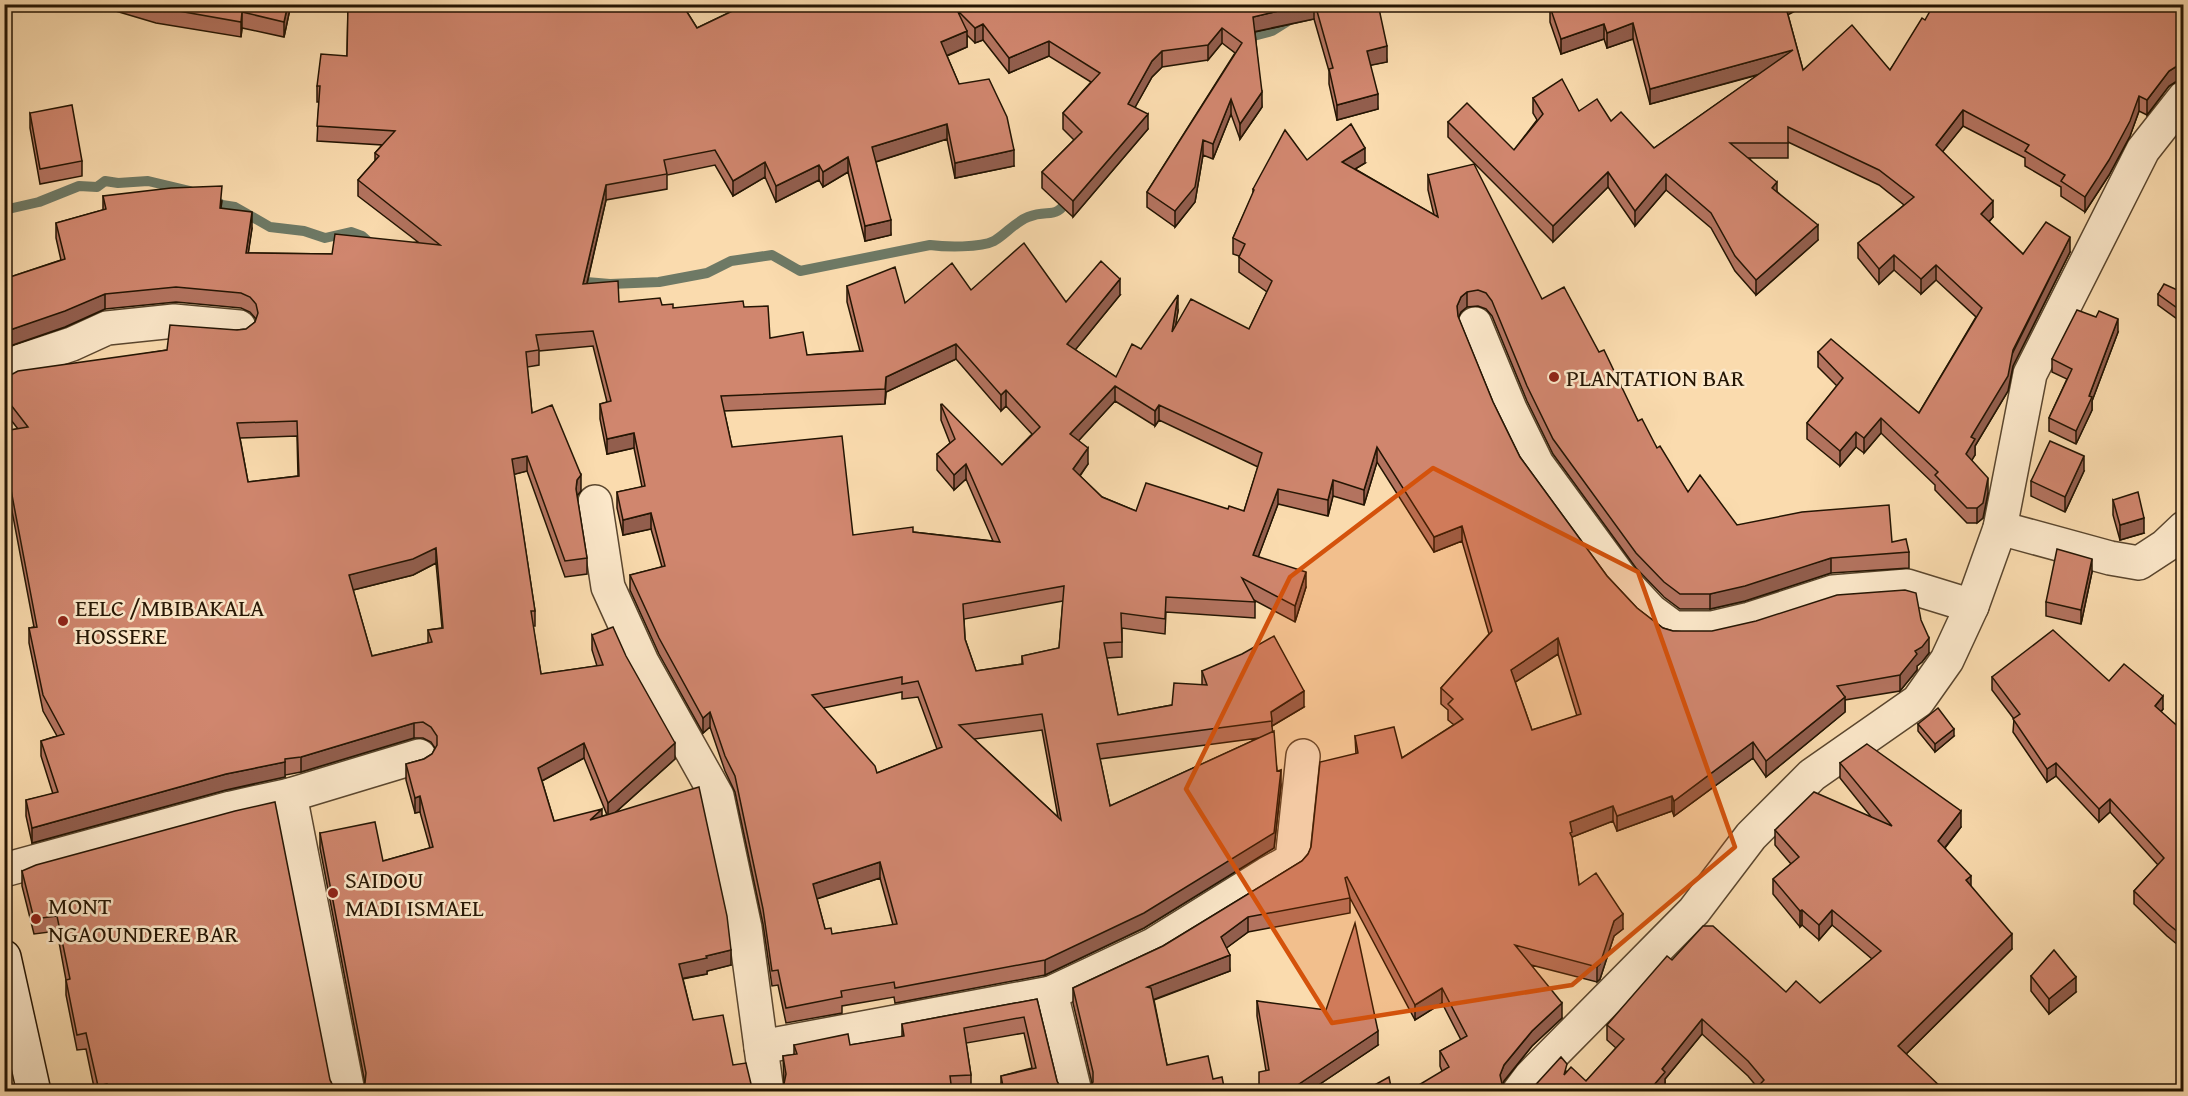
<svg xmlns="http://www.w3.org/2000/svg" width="2188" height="1096" viewBox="0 0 2188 1096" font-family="'Gentium Book Plus',serif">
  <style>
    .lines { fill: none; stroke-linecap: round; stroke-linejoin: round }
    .stream { stroke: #6e7965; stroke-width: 10 }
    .street-casing { stroke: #5a462e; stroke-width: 36 }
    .secondary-casing { stroke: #241503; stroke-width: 36 }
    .street { stroke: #fce8ca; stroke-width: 33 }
    .secondary { stroke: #fce8ca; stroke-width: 33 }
    .wall { fill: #b3735f; stroke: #241503; stroke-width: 1.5; fill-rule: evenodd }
    .shaded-wall { fill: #925e4d; stroke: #241503; stroke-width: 1.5 }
    .building { fill: #d0866e; stroke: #241503; stroke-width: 1.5; fill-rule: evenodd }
    .marked { fill: #d4520b; fill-opacity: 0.2; stroke: #d4520b; stroke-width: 4.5; stroke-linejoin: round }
    .poi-dot { fill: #8f2418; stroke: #fce8ca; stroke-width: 2 }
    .labels { text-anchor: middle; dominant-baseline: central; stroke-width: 5; stroke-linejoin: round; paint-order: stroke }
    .poi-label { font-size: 24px; fill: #241503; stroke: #fce8ca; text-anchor: start }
  </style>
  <rect width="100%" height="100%" fill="#fadbae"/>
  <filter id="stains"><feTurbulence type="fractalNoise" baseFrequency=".00333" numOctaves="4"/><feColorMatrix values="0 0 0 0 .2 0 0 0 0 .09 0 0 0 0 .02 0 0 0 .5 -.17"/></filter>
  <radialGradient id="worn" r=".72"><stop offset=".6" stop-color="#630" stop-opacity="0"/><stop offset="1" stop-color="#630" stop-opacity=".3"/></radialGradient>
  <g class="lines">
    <!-- stream -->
    <g class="stream">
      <path d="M 1242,39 L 1272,31 L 1288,21"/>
      <path d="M 211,198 L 222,205 L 235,207 L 270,227 L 304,231 L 325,238 L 351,232 L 362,236 L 373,246"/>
      <path d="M 4,210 L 39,202 L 79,186 L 97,187 L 105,181 L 118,183 L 148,181 L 190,191"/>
      <path d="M 574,277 L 586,282 L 610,284 L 659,282 L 707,273 L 731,261 L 772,255 L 800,271 L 930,245 C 945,247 980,248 994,241 C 1006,234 1015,222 1028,217 C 1051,208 1054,222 1071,196"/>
    </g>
    <defs>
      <g id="street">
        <path d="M 1475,324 L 1510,409 L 1537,464 L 1622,580 L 1651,611 L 1674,628 L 1712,628 L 1750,619 L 1833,592 L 1907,586 L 1972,606"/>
        <path d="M 4,374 L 21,361 L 72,344 L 107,328 L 174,321 L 239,327"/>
        <path d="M 595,502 L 608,587 L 642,662 L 717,796 L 745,928 L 767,1092"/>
        <path d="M 2000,528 L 2110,558 L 2139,563 L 2165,546 L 2184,528"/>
        <path d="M 290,795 L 348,1092"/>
        <path d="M 4,870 L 231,808 L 290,795 L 419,756"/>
        <path d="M 1051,993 L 1153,945 L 1267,874 L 1292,860 L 1303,756"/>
        <path d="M 761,1047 L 1051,993 L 1075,1092"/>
        <path d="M 1519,1092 L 1531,1076 L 1694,911 L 1751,836 L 1812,775 L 1918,701 L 1947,660 L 1972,606 L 2000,528 L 2030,374 L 2143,150 L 2184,98"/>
      </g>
      <path id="secondary" d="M 4,957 L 34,1092"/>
    </defs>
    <!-- street casing -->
    <use href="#street" class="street-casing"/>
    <!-- secondary casing -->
    <use href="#secondary" class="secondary-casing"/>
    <!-- street -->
    <use href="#street" class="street"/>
    <!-- secondary -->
    <use href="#secondary" class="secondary"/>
  </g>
  <!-- wall -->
  <g class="wall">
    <path d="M 92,4 L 291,4 L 284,37 L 242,28 L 241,37 L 156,23 Z"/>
    <path d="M 327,4 L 682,4 L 697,28 L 747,4 L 1378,4 L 1387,62 L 1370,65 L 1378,109 L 1337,120 L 1329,84 L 1329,71 L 1314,19 L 1255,32 L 1262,107 L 1240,139 L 1231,114 L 1213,159 L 1203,155 L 1195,202 L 1175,227 L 1147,207 L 1147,192 L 1235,53 L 1222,43 L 1208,60 L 1162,67 L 1152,77 L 1135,107 L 1148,129 L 1073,217 L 1042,188 L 1042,172 L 1074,140 L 1063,129 L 1063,113 L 1091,82 L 1049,56 L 1009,73 L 983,40 L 975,43 L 967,35 L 967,47 L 947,56 L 959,84 L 1014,166 L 955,178 L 947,139 L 876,162 L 891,235 L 865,241 L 848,172 L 823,187 L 819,180 L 776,202 L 765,177 L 733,196 L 715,165 L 667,175 L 667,189 L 606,200 L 587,284 L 619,302 L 662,305 L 673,308 L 744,307 L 770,338 L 807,355 L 860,351 L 847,302 L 847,286 L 905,303 L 971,290 L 1066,302 L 1120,295 L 1075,350 L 1116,377 L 1178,311 L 1175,326 L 1249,329 L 1267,292 L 1239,272 L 1239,256 L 1233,254 L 1233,238 L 1253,194 L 1253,189 L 1307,160 L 1365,163 L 1355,169 L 1434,215 L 1428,190 L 1428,175 L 1542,299 L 1599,352 L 1638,421 L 1688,492 L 1737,525 L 1892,542 L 1909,552 L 1909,568 L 1831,573 L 1745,601 L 1710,609 L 1680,609 L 1664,597 L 1636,568 L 1553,454 L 1527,401 L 1492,316 L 1486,309 L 1478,306 L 1467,307 L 1461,312 L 1458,317 L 1493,402 L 1520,457 L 1607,576 L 1637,608 L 1663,628 L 1673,631 L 1929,653 L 1922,662 L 1917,666 L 1917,670 L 1900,691 L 1845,700 L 1845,712 L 1766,777 L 1753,758 L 1674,816 L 1672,811 L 1617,831 L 1613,821 L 1572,837 L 1579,885 L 1623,929 L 1614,936 L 1600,979 L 1597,982 L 1531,965 L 1562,1018 L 1532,1046 L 1504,1081 L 1502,1085 L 1442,1071 L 1440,1066 L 1440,1051 L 1461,1040 L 1442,1003 L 1415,1020 L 1350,898 L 1350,913 L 1248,932 L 1226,948 L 1230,971 L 1154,1000 L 1167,1065 L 1213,1079 L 1225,1092 L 1087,1091 L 1092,1083 L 1073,1003 L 1073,988 L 1163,946 L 1302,861 L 1308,854 L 1356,754 L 1355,736 L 1402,758 L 1454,725 L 1448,720 L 1448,710 L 1441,704 L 1441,688 L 1489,634 L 1462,541 L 1434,552 L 1377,462 L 1364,505 L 1333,496 L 1328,516 L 1278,504 L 1258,557 L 1306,587 L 1295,622 L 1254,600 L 1255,602 L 1255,618 L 1166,612 L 1165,634 L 1122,628 L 1122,657 L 1107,658 L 1118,715 L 1172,705 L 1202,685 L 1202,671 L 1304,707 L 1272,726 L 1277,771 L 1281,785 L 1274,848 L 1144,928 L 1045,975 L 895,1003 L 894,997 L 842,1006 L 842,1013 L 786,1023 L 778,985 L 772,986 L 763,924 L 735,792 L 725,771 L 710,727 L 703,733 L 659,654 L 630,590 L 630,575 L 662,567 L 651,529 L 623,535 L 617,508 L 617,492 L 642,487 L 634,448 L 607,454 L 600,419 L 600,404 L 607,402 L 593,346 L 539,351 L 539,365 L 527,367 L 532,413 L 581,491 L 577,496 L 587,558 L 587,574 L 565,577 L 527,471 L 514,474 L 535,611 L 535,626 L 533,626 L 541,674 L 597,666 L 592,650 L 592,635 L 675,759 L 616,812 L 731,965 L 707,971 L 707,974 L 683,979 L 693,1020 L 752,1088 L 361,1090 L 365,1083 L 320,848 L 320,833 L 383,861 L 430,848 L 420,812 L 415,813 L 406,780 L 406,764 L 424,759 L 432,754 L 435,748 L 431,742 L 423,738 L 414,738 L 301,772 L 285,775 L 285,777 L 226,790 L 32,843 L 26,816 L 26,800 L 53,794 L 41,756 L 41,741 L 57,736 L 43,711 L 29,643 L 29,628 L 34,627 L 4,469 L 4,431 L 18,429 L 4,411 L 4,377 L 167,350 L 237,330 L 246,329 L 255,322 L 256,319 L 250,312 L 241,308 L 176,302 L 105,309 L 65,327 L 10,346 L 4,350 L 4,279 L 61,260 L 56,238 L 56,223 L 103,210 L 103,196 L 222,201 L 221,208 L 252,228 L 248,253 L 332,254 L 418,242 L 358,196 L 358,180 L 375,161 L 375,153 L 382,145 L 317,141 L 319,102 L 317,102 L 317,86 L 347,56 L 348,7 ZM 956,359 L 1001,411 L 1006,406 L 1032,434 L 1002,465 L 941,405 L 941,420 L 950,443 L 937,454 L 937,470 L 954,490 L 966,479 L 993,541 L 913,532 L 853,535 L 732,447 L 724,411 L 885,404 L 886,392 ZM 1115,401 L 1155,426 L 1159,420 L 1258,467 L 1244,511 L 1228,509 L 1136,511 L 1102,497 L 1080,476 L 1088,464 L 1078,441 ZM 297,436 L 298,476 L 248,482 L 240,438 ZM 436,563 L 442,628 L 428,630 L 428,643 L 372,656 L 353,590 L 413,575 ZM 1063,601 L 1059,648 L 1022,656 L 1022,664 L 976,671 L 965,639 L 964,619 ZM 1558,654 L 1577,716 L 1532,730 L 1515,682 ZM 902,692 L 902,699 L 918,697 L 937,749 L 877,773 L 823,708 ZM 1042,730 L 1058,817 L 974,739 ZM 1259,738 L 1110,806 L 1100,759 ZM 584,758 L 607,815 L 602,816 L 554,821 L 542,781 ZM 880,878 L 893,925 L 832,934 L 825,929 L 817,899 Z"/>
    <path d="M 2184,4 L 2184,80 L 2177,81 L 2169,86 L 2147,115 L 2139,111 L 2130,136 L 2109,175 L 2085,212 L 2061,196 L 2061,187 L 2025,166 L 2025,158 L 1963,126 L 1942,151 L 1993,217 L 1989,222 L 2023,254 L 2070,252 L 2013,366 L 2008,391 L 1975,446 L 1975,455 L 1971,460 L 1988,493 L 1983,518 L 1977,523 L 1967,523 L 1935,490 L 1935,485 L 1881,433 L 1864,453 L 1856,447 L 1840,466 L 1807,439 L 1807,423 L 1837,386 L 1818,367 L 1818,352 L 1919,413 L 1976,317 L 1936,280 L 1921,294 L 1894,270 L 1879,284 L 1858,258 L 1858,243 L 1904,205 L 1879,185 L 1788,142 L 1788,158 L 1749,158 L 1818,240 L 1756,295 L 1735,271 L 1711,228 L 1666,190 L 1635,226 L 1608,187 L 1553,242 L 1448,137 L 1448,122 L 1514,150 L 1537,120 L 1533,113 L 1533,98 L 1611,121 L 1654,148 L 1758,75 L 1650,104 L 1633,39 L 1607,48 L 1604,39 L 1561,54 L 1550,22 L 1550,7 L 1788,15 L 1803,70 L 1890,70 L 1925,20 Z"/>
    <path d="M 30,113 L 82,161 L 82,176 L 40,184 L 30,128 Z"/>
    <path d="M 2184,293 L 2184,324 L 2158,305 L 2158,294 Z"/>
    <path d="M 2118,332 L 2092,401 L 2092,410 L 2076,444 L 2049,431 L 2049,418 L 2067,379 L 2052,372 L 2052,359 Z"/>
    <path d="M 2084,471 L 2065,512 L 2031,496 L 2031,481 Z"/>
    <path d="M 2113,500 L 2144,533 L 2120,540 L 2113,515 Z"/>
    <path d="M 2092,572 L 2081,624 L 2046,616 L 2046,602 Z"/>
    <path d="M 1992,677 L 2109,681 L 2163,709 L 2161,712 L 2184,732 L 2184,950 L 2167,936 L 2134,904 L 2134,891 L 2158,865 L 2110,812 L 2099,822 L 2056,776 L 2047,782 L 2013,732 L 2014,719 L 1992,690 Z"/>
    <path d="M 1918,724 L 1954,736 L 1935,752 L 1918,731 Z"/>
    <path d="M 1840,763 L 1961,827 L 1945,848 L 2012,949 L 1906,1054 L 1757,1087 L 1748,1076 L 1702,1034 L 1665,1079 L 1665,1088 L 1662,1091 L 1529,1092 L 1567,1071 L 1586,1081 L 1616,1048 L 1607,1040 L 1607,1025 L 1672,960 L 1786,992 L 1820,1003 L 1872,959 L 1832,925 L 1819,940 L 1802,925 L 1800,927 L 1773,894 L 1773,879 L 1791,864 L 1775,845 L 1775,830 L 1872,818 L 1840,778 Z"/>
    <path d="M 22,871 L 330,1080 L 334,1088 L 338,1092 L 95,1092 L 86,1049 L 77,1050 L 66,995 L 66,980 L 57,931 L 34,934 L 22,886 Z"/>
    <path d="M 2031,976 L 2076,992 L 2049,1014 L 2031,991 Z"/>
    <path d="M 1037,999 L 1057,1081 L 1061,1089 L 1065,1092 L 1001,1092 L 1001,1076 L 1032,1068 L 1024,1033 L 966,1043 L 971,1075 L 971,1090 L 955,1092 L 778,1092 L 784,1084 L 783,1056 L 794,1055 L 794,1045 L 850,1045 L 902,1037 L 902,1024 Z"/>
    <path d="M 1257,1001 L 1378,1045 L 1308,1092 L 1259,1092 L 1266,1071 L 1257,1016 Z"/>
  </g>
  <!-- shaded-wall -->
  <g class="shaded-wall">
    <path d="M 288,4 L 291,4 L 284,37 L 284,22 Z"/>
    <path d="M 1308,4 L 1314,4 L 1314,19 L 1253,32 L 1253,17 Z"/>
    <path d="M 1784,4 L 1808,4 L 1784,17 Z"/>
    <path d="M 242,12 L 242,28 L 241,37 L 241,22 Z"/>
    <path d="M 1633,23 L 1633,39 L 1607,48 L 1607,33 Z"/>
    <path d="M 983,24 L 983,40 L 975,43 L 975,28 Z"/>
    <path d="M 1604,24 L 1604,39 L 1561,54 L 1561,39 Z"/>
    <path d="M 1222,28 L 1222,43 L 1208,60 L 1208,45 Z"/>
    <path d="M 967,31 L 967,47 L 941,58 L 941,42 Z"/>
    <path d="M 1049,41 L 1049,56 L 1009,73 L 1009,58 Z"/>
    <path d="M 1387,46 L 1387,62 L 1367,66 L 1367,51 Z"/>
    <path d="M 1793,50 L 1793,65 L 1650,104 L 1650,89 Z"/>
    <path d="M 1162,51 L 1162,67 L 1152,77 L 1128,120 L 1128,104 L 1152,61 Z"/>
    <path d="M 2177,66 L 2177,81 L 2169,86 L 2147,115 L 2147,100 L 2169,71 Z"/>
    <path d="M 1262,92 L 1262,107 L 1240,139 L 1240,124 Z"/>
    <path d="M 1378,94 L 1378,109 L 1337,120 L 1337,105 Z"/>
    <path d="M 2139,96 L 2139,111 L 2130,136 L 2109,175 L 2085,212 L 2085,197 Z"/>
    <path d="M 1231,99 L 1231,114 L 1213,159 L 1213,144 Z"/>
    <path d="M 1963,110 L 1963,126 L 1936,160 L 1936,145 Z"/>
    <path d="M 1148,114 L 1148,129 L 1073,217 L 1073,201 Z"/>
    <path d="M 947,124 L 947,139 L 872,163 L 872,147 Z"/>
    <path d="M 1203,140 L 1203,155 L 1195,202 L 1175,227 L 1175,211 Z"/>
    <path d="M 1365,148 L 1365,163 L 1342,177 L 1342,162 Z"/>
    <path d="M 1014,150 L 1014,166 L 955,178 L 955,163 Z"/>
    <path d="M 848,157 L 848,172 L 823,187 L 823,172 Z"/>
    <path d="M 765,162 L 765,177 L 733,196 L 733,181 Z"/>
    <path d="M 819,165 L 819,180 L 776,202 L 776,186 Z"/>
    <path d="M 1608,172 L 1608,187 L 1553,242 L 1553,226 Z"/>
    <path d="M 1666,174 L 1666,190 L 1635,226 L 1635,211 Z"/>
    <path d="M 1777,182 L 1777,197 L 1772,188 Z"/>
    <path d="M 606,185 L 606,200 L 583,300 L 583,284 Z"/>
    <path d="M 1993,201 L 1993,217 L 1981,230 L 1981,214 Z"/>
    <path d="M 252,212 L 252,228 L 246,269 L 246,253 Z"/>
    <path d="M 891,220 L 891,235 L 865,241 L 865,226 Z"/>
    <path d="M 1818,225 L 1818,240 L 1756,295 L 1756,280 Z"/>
    <path d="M 2070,237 L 2070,252 L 2013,366 L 2008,391 L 1975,446 L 1975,455 L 1966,470 L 1966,454 L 1971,437 Z"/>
    <path d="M 1894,255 L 1894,270 L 1879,284 L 1879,269 Z"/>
    <path d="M 1936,265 L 1936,280 L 1921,294 L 1921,279 Z"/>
    <path d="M 1120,279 L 1120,295 L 1067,360 L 1067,344 Z"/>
    <path d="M 1467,292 L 1467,307 L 1461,312 L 1457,321 L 1457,306 L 1461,297 Z"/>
    <path d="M 105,294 L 105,309 L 65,327 L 10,346 L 4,350 L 4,335 L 10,330 Z"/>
    <path d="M 1178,295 L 1178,311 L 1172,348 L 1172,332 Z"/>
    <path d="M 2118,319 L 2118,332 L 2092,401 L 2092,410 L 2076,444 L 2076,431 Z"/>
    <path d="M 956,344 L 956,359 L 886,392 L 885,404 L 886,377 Z"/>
    <path d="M 1115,386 L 1115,401 L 1070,450 L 1070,434 Z"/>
    <path d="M 1006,390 L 1006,406 L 1001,411 L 1001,395 Z"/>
    <path d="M 1159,405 L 1159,420 L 1155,426 L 1155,411 Z"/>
    <path d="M 1881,418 L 1881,433 L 1864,453 L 1864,438 Z"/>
    <path d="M 1856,432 L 1856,447 L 1840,466 L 1840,451 Z"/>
    <path d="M 634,433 L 634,448 L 607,454 L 607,439 Z"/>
    <path d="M 1377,447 L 1377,462 L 1364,505 L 1364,490 Z"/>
    <path d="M 1088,448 L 1088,464 L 1073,485 L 1073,469 Z"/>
    <path d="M 527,456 L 527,471 L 512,475 L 512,459 Z"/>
    <path d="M 2084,456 L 2084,471 L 2065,512 L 2065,497 Z"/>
    <path d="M 966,464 L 966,479 L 954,490 L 954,475 Z"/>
    <path d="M 581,475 L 581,491 L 577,496 L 576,489 L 577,480 Z"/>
    <path d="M 1988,478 L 1988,493 L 1983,518 L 1977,523 L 1977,508 Z"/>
    <path d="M 1333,480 L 1333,496 L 1328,516 L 1328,500 Z"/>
    <path d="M 1278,489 L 1278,504 L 1253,571 L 1253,555 Z"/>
    <path d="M 651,513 L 651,529 L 623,535 L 623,520 Z"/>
    <path d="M 2144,518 L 2144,533 L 2120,540 L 2120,525 Z"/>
    <path d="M 1462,526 L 1462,541 L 1434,552 L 1434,537 Z"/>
    <path d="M 436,548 L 436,563 L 413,575 L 349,591 L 349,575 Z"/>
    <path d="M 1831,558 L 1831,573 L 1745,601 L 1710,609 L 1710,594 Z"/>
    <path d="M 2092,559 L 2092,572 L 2081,624 L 2081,610 Z"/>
    <path d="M 1306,572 L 1306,587 L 1295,622 L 1295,606 Z"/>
    <path d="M 1558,638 L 1558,654 L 1511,685 L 1511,670 Z"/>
    <path d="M 1929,638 L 1929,653 L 1922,662 L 1917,666 L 1917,670 L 1900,691 L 1900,675 L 1915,651 Z"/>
    <path d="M 1304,691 L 1304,707 L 1272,726 L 1271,712 Z"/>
    <path d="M 2163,696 L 2163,709 L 2155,719 L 2155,706 Z"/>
    <path d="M 1845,697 L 1845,712 L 1766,777 L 1766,761 Z"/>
    <path d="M 710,712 L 710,727 L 703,733 L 703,718 Z"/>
    <path d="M 414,723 L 414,738 L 301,772 L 301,757 Z"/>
    <path d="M 1954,729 L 1954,736 L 1935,752 L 1935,744 Z"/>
    <path d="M 1753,742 L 1753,758 L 1674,816 L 1674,801 Z"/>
    <path d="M 584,743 L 584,758 L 538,783 L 538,768 Z"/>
    <path d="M 675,743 L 675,759 L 608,819 L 608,803 Z"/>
    <path d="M 2184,746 L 2184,759 L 2177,753 Z"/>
    <path d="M 285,762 L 285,777 L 226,790 L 32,843 L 32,828 L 226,774 Z"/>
    <path d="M 2056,763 L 2056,776 L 2047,782 L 2047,769 Z"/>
    <path d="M 1281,770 L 1281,785 L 1274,848 L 1144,928 L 1045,975 L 1045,960 Z"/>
    <path d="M 420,796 L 420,812 L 415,813 L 415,798 Z"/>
    <path d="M 1672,796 L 1672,811 L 1617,831 L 1617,816 Z"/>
    <path d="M 2110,799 L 2110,812 L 2099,822 L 2099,809 Z"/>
    <path d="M 1613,806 L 1613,821 L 1572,837 L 1570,848 L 1570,822 Z"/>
    <path d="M 602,809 L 602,824 L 590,820 Z"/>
    <path d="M 1961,811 L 1961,827 L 1938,856 L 1938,841 Z"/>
    <path d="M 880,862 L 880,878 L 813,900 L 813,884 Z"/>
    <path d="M 1971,876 L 1971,891 L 1966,880 Z"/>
    <path d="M 1802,910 L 1802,925 L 1800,927 L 1800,911 Z"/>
    <path d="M 1832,910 L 1832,925 L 1819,940 L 1819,925 Z"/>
    <path d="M 1623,914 L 1623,929 L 1614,936 L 1600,979 L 1597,982 L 1597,967 L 1614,921 Z"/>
    <path d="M 1248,917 L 1248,932 L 1221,952 L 1221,937 Z"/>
    <path d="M 2012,934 L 2012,949 L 1898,1062 L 1898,1046 Z"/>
    <path d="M 731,950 L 731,965 L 707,971 L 707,974 L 679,979 L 679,964 L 706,956 Z"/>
    <path d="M 1230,955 L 1230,971 L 1147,1002 L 1147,987 Z"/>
    <path d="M 2076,977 L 2076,992 L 2049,1014 L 2049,999 Z"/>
    <path d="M 1442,988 L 1442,1003 L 1415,1020 L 1415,1005 Z"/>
    <path d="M 1562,1003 L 1562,1018 L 1532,1046 L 1504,1081 L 1500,1090 L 1500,1075 L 1504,1065 L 1532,1031 Z"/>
    <path d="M 1702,1019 L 1702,1034 L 1665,1079 L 1665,1088 L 1662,1092 L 1654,1085 L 1662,1069 Z"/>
    <path d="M 1378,1031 L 1378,1045 L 1308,1092 L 1287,1092 Z"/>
    <path d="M 107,1084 L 107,1092 L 98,1092 L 98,1086 Z"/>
  </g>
  <!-- building -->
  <g class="building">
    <path d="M 146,4 L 288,4 L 284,22 L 242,12 L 241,22 L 156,7 Z"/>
    <path d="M 348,4 L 682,4 L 697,28 L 747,4 L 1308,4 L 1253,17 L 1262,92 L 1240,124 L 1231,99 L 1213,144 L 1203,140 L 1195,187 L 1175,211 L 1147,192 L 1242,43 L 1222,28 L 1208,45 L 1162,51 L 1152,61 L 1128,104 L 1148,114 L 1073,201 L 1042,172 L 1082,132 L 1063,113 L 1100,73 L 1049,41 L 1009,58 L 983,24 L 975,28 L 957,10 L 967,31 L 941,42 L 959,84 L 989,79 L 1007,117 L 1014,150 L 955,163 L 947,124 L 872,147 L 891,220 L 865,226 L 848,157 L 823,172 L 819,165 L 776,186 L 765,162 L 733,181 L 715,150 L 664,160 L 667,174 L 606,185 L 583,284 L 618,281 L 619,302 L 660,298 L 662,305 L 673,304 L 673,308 L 743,301 L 744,307 L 768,306 L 770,338 L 803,332 L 807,355 L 863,351 L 847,286 L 895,267 L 905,303 L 952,263 L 971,290 L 1024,243 L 1066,302 L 1101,261 L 1120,279 L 1067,344 L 1116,377 L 1132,344 L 1141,349 L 1178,295 L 1172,332 L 1191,299 L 1249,329 L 1272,281 L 1239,257 L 1245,244 L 1233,238 L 1254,190 L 1253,189 L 1285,130 L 1307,160 L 1351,124 L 1365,148 L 1342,162 L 1438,217 L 1428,175 L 1474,164 L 1542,299 L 1564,287 L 1599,352 L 1604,350 L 1638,421 L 1642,419 L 1657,448 L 1660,446 L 1688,492 L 1700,475 L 1737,525 L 1802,512 L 1889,505 L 1892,542 L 1906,539 L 1909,552 L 1831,558 L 1745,586 L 1710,594 L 1680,594 L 1664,582 L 1636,553 L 1553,439 L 1527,386 L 1492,301 L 1486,293 L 1478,290 L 1467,292 L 1461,297 L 1457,306 L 1458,316 L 1493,402 L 1520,457 L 1607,576 L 1637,608 L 1663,628 L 1673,631 L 1712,631 L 1756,621 L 1837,595 L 1905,590 L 1916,593 L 1921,620 L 1929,638 L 1922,647 L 1915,651 L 1917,654 L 1900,675 L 1837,686 L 1845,697 L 1766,761 L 1753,742 L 1674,801 L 1672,796 L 1617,816 L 1613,806 L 1570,822 L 1572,832 L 1570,833 L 1572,837 L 1579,885 L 1596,873 L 1623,914 L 1614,921 L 1600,964 L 1597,967 L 1515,945 L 1562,1003 L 1532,1031 L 1504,1065 L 1500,1075 L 1502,1084 L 1508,1092 L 1407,1092 L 1449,1067 L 1440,1051 L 1467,1036 L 1442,988 L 1415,1005 L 1347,877 L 1345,878 L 1350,898 L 1248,917 L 1221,937 L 1230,955 L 1147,987 L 1151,988 L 1167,1065 L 1208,1056 L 1213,1079 L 1222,1077 L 1225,1092 L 1086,1092 L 1087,1091 L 1093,1082 L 1093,1072 L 1073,988 L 1163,946 L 1302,861 L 1308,854 L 1311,847 L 1320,762 L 1358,753 L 1355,736 L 1394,727 L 1402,758 L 1463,719 L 1448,704 L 1453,699 L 1441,688 L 1492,631 L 1462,526 L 1434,537 L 1377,447 L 1364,490 L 1333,480 L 1328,500 L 1278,489 L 1253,555 L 1306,572 L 1295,606 L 1242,578 L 1255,602 L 1166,597 L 1165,619 L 1121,613 L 1122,642 L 1104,643 L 1118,715 L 1172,705 L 1174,683 L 1207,685 L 1202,671 L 1242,654 L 1274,636 L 1304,691 L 1271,712 L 1272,721 L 1097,744 L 1110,806 L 1274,731 L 1277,771 L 1281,770 L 1274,833 L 1144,913 L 1045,960 L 895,988 L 894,982 L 841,991 L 842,997 L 786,1008 L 778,970 L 772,971 L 763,909 L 735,776 L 725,756 L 710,712 L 703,718 L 659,638 L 630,575 L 665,566 L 651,513 L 623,520 L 617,492 L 645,486 L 634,433 L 607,439 L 600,404 L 611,401 L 593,331 L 536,335 L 539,350 L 526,352 L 532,413 L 552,405 L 581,475 L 577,480 L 576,489 L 587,558 L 565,561 L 527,456 L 512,459 L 535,611 L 531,611 L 541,674 L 603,665 L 592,635 L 613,627 L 626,656 L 675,743 L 608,803 L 584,743 L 538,768 L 554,821 L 602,809 L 590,820 L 699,787 L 727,916 L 731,950 L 706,956 L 707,958 L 679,964 L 693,1020 L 723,1015 L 733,1065 L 746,1063 L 752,1088 L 757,1092 L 358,1092 L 361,1090 L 365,1083 L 366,1073 L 320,833 L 375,822 L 383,861 L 433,847 L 420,796 L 415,798 L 406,764 L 424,759 L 432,754 L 437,745 L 437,736 L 431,727 L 423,722 L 414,723 L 301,757 L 285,759 L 285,762 L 226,774 L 32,828 L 26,800 L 58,792 L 41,741 L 64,734 L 43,695 L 29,628 L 37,627 L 4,453 L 4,431 L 28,427 L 4,396 L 4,377 L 7,377 L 18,371 L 167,350 L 170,325 L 237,330 L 246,329 L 255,322 L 258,313 L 256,304 L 250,297 L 241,293 L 176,287 L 105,294 L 65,311 L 10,330 L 4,335 L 4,298 L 8,296 L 4,287 L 4,279 L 65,259 L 56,223 L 106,209 L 103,196 L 171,188 L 222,186 L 220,208 L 252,212 L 246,253 L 332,254 L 335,234 L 440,245 L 358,180 L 379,156 L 375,153 L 395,131 L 317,126 L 320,86 L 317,86 L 321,54 L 347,56 ZM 956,344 L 1001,395 L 1006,390 L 1040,427 L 1002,465 L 942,404 L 941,405 L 955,439 L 937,454 L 954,475 L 966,464 L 1000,542 L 913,532 L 913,527 L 853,535 L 842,436 L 732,447 L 721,396 L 885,389 L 886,377 ZM 1115,386 L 1155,411 L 1159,405 L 1262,453 L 1244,511 L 1229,506 L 1228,509 L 1146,483 L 1136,511 L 1102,497 L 1073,469 L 1088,448 L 1070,434 ZM 297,421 L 299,476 L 248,482 L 237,423 ZM 436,548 L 443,628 L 428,630 L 432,642 L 372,656 L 349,575 L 413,559 ZM 1064,586 L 1059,648 L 1022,656 L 1023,664 L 976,671 L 965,639 L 963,604 ZM 1558,638 L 1581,714 L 1532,730 L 1511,670 ZM 902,677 L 902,684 L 918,681 L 942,747 L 877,773 L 875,766 L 812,695 ZM 1042,714 L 1061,820 L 959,725 ZM 880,862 L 897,924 L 832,934 L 831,928 L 825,929 L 813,884 Z"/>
    <path d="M 1315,4 L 1378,4 L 1387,46 L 1367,51 L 1378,94 L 1337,105 L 1329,69 L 1333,68 Z"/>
    <path d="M 1557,4 L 1785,4 L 1803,70 L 1852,25 L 1890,70 L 1922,18 L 1925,20 L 1934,4 L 2184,4 L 2184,65 L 2177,66 L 2169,71 L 2147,100 L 2139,96 L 2130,121 L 2109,160 L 2085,197 L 2061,181 L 2065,175 L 2025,151 L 2029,145 L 1963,110 L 1936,145 L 1993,201 L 1981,214 L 2023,254 L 2046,222 L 2070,237 L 2013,350 L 2008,376 L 1971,437 L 1975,439 L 1966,454 L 1988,478 L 1983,503 L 1977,508 L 1967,508 L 1935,475 L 1938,472 L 1881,418 L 1864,438 L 1856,432 L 1840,451 L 1807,423 L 1843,378 L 1818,352 L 1831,339 L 1919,413 L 1982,308 L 1936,265 L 1921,279 L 1894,255 L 1879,269 L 1858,243 L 1914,197 L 1879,170 L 1788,127 L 1788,143 L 1730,143 L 1777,182 L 1772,188 L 1818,225 L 1756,280 L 1735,256 L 1711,213 L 1666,174 L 1635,211 L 1608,172 L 1553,226 L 1448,122 L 1467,103 L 1514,150 L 1543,114 L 1533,98 L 1562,79 L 1579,111 L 1597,99 L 1611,121 L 1621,112 L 1654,148 L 1793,50 L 1650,89 L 1633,23 L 1607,33 L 1604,24 L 1561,39 L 1550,7 Z"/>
    <path d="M 72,105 L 82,161 L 40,169 L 30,113 Z"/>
    <path d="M 2164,284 L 2184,293 L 2184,313 L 2158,294 Z"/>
    <path d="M 2077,310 L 2096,317 L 2099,311 L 2118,319 L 2089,396 L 2092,397 L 2076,431 L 2049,418 L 2072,369 L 2052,359 Z"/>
    <path d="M 2050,441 L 2084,456 L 2065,497 L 2031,481 Z"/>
    <path d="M 2138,492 L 2144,518 L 2120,525 L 2113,500 Z"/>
    <path d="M 2057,549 L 2092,559 L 2081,610 L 2046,602 Z"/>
    <path d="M 2053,630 L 2109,681 L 2124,664 L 2163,696 L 2155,706 L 2184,732 L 2184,746 L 2177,753 L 2184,758 L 2184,937 L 2167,923 L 2134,891 L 2164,858 L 2110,799 L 2099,809 L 2056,763 L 2047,769 L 2013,719 L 2020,714 L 1992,677 Z"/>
    <path d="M 1938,708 L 1954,729 L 1935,744 L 1918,724 Z"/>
    <path d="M 1867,744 L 1961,811 L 1938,841 L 1971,876 L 1966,880 L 2012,934 L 1898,1046 L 1946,1092 L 1753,1092 L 1764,1080 L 1748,1061 L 1702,1019 L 1662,1069 L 1665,1072 L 1654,1085 L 1663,1092 L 1529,1092 L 1561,1057 L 1567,1064 L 1564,1075 L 1571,1067 L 1586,1081 L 1624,1039 L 1607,1025 L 1667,956 L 1672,960 L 1703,926 L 1713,926 L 1786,992 L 1796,981 L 1820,1003 L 1881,951 L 1832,910 L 1819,925 L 1802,910 L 1800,911 L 1773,879 L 1799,857 L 1775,830 L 1814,792 L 1892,826 L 1840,763 Z"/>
    <path d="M 275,802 L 330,1080 L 334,1088 L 338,1092 L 136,1092 L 136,1090 L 127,1092 L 109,1092 L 107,1084 L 98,1086 L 86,1033 L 77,1035 L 66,980 L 70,979 L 57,916 L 34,919 L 22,871 L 36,865 L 235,811 Z"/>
    <path d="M 1355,923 L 1378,1031 L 1287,1092 L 1259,1092 L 1259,1072 L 1269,1070 L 1257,1001 L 1326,1010 Z"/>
    <path d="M 2054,950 L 2076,977 L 2049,999 L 2031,976 Z"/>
    <path d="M 1037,999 L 1057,1081 L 1061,1089 L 1065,1092 L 1004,1092 L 1001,1076 L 1036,1068 L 1024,1017 L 964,1028 L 971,1075 L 950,1076 L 952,1092 L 778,1092 L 784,1084 L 786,1074 L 783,1056 L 797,1054 L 794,1045 L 848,1034 L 850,1045 L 904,1036 L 902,1024 Z"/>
    <path d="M 1389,1077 L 1392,1092 L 1362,1092 Z"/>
  </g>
  <!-- marked area -->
  <path class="marked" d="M 1433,468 L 1638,572 L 1735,847 L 1572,985 L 1332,1023 L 1186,789 L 1290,577 Z"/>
  <!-- markers -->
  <g class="poi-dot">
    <circle cx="1554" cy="377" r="6"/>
    <circle cx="63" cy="621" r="6"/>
    <circle cx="333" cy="893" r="6"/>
    <circle cx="36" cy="919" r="6"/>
  </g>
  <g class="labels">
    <!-- poi labels -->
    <g class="poi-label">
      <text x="1566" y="377">PLANTATION BAR</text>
      <text x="75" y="607">EELC /MBIBAKALA<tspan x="75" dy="28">HOSSERE</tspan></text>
      <text x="345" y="879">SAIDOU<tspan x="345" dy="28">MADI ISMAEL</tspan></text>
      <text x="48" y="905">MONT<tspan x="48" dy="28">NGAOUNDERE BAR</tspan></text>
    </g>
  </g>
  <!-- margin -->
  <rect width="2188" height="1096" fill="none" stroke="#fadbae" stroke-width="24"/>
  <rect x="6" y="6" width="2176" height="1084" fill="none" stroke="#241503" stroke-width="3"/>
  <rect x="12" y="12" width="2164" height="1072" fill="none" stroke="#241503" stroke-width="1.5"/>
  <rect width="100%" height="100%" filter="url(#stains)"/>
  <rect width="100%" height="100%" fill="url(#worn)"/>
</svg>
